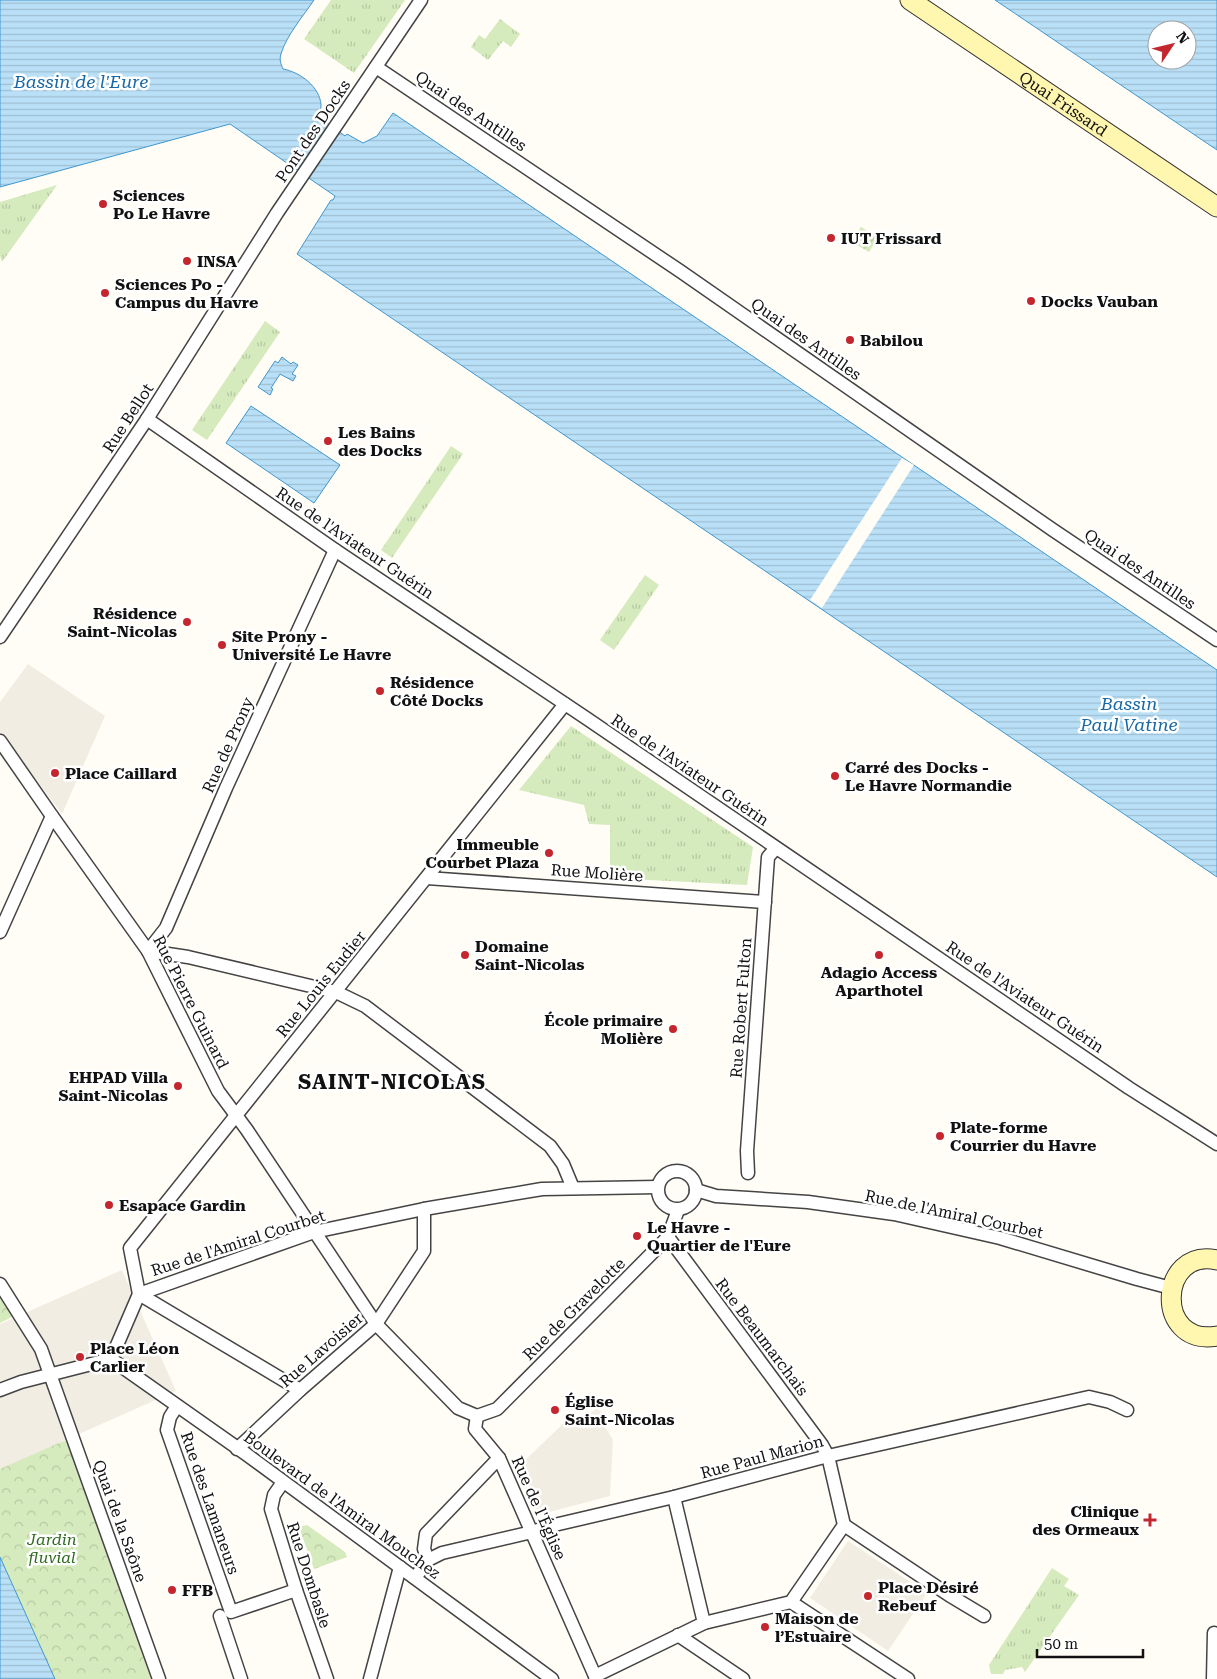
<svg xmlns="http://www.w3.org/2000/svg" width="1217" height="1679" viewBox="0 0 1217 1679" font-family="'Roboto Serif',serif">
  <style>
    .grass { fill: url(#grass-tufts) }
    .park { fill: url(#park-crowns) }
    .garden { fill: url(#garden-furrows) }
    .plaza { fill: #f1ede2 }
    .water { fill: url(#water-rules); stroke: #3f96cf; fill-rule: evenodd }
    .pier { fill: #fffdf5 }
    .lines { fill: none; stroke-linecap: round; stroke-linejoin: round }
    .street-casing { stroke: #444; stroke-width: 15 }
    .secondary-casing { stroke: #333; stroke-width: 21 }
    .street { stroke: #fff; stroke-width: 12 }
    .secondary { stroke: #fff6b0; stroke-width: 19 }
    .poi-dot { fill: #c4262e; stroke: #fff; stroke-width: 2 }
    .labels { text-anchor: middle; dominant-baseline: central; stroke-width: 5; stroke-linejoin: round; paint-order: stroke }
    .street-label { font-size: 16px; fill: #111; stroke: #fff }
    .poi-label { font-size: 16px; font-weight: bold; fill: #111; stroke: #fff; text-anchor: start }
    .park-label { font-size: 16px; font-style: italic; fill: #2f6b1f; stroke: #fff }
    .water-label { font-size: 18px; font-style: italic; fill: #1768a6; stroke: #fff }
    .district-label { font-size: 21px; font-weight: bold; letter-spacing: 1px; fill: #111; stroke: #fff }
  </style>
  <defs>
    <pattern id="grass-tufts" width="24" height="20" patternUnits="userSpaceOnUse" patternTransform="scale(1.25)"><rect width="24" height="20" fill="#d5ebbd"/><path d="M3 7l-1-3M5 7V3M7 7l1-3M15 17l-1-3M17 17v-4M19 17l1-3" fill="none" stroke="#b6c8a1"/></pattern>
    <pattern id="park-crowns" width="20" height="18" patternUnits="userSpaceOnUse" patternTransform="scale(1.25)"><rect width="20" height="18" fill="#d5ebbd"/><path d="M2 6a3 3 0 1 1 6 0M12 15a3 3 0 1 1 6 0" fill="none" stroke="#b6c8a1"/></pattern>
    <pattern id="garden-furrows" width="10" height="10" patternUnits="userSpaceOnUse" patternTransform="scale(1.25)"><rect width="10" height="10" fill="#d5ebbd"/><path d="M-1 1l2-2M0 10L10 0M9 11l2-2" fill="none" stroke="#b6c8a1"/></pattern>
    <pattern id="water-rules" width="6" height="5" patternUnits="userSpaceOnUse" patternTransform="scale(1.25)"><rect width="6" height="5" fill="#b9e0f7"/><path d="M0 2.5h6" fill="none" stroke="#9ebfd3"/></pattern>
  </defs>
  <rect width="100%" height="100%" fill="#fffdf5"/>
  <!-- grass -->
  <g class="grass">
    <path d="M 331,0 L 405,0 L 354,73 L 304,39 Z"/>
    <path d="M 500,19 L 520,34 L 511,47 L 503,41 L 488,60 L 471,47 L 479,35 L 485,39 Z"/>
    <path d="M 57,185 L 2,262 L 0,256 L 0,202 Z"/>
    <path d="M 265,321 L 280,332 L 207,440 L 192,430 Z"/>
    <path d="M 451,446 L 463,454 L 392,558 L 381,550 Z"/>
    <path d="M 645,575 L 659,585 L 614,650 L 600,640 Z"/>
    <path d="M 571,726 L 753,847 L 747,885 L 610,878 L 610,825 L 589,824 L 584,805 L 519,790 Z"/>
    <path d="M 1052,1568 L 1069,1579 L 1064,1586 L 1079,1595 L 1025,1672 L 1022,1667 L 1005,1670 L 1003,1674 L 991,1674 L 989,1665 Z"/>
  </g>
  <!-- park -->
  <g class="park">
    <path d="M 0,1294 L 14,1316 L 0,1323 Z"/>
    <path d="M 0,1403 L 44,1448 L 67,1440 L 151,1679 L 55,1679 L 0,1557 Z"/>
    <path d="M 307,1525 L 345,1552 L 347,1557 L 314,1569 L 299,1527 Z"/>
  </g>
  <!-- garden -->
  <path class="garden" d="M 861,227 L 878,237 L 869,252 L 852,242 Z"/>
  <!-- plaza -->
  <g class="plaza">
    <path d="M 28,664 L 105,716 L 62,814 L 0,732 L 0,702 Z"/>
    <path d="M 122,1270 L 176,1391 L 0,1469 L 0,1324 Z"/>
    <path d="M 597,1408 L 608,1418 L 604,1425 L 613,1440 L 610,1496 L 542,1514 L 533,1508 L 516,1469 L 570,1417 L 577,1424 Z"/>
    <path d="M 848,1541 L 927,1593 L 888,1651 L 810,1598 Z"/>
  </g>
  <!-- water -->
  <g class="water">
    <path d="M 0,0 L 314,0 C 304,15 286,36 281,54 C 279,60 281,64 283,69 C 300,72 320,87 321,105 C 321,109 320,114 319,117 L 345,136 L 347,134 L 363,143 L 377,136 L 393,113 L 1217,670 L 1217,877 L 297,254 L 331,200 L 333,200 L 335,196 L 230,124 L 0,187 Z"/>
    <path d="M 995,0 L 1217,0 L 1217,150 ZM 1157,30 L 1187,30 L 1187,60 L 1157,60 Z"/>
    <path d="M 282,357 L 291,364 L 293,362 L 298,365 L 292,374 L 296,376 L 293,381 L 280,374 L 271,388 L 273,389 L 270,395 L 258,387 L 275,361 L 278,363 Z"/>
    <path d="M 251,406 L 340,465 L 314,503 L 226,443 Z"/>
    <path d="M 0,1557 L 55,1679 L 0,1679 Z"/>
  </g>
  <!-- pier -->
  <path class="pier" d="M 902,458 L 914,465 L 822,608 L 810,600 Z"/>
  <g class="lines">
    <defs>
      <g id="street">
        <path d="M 376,67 L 680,271 L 1053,530 L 1217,640"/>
        <path d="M 147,419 L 335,550 L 586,718 L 1129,1088 L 1217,1144"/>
        <path d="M 335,550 L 226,788 L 166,928 L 148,951 L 188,957 L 336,992 L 365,1006 L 550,1146 L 563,1164 L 573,1188"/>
        <path d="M 0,637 L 147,419 L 277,213 L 421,0"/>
        <path d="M 0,741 L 52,816 L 148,951 L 218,1091 L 247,1130 L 376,1324 L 458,1408 L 477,1416"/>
        <path d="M 427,878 L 765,902"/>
        <path d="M 0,932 L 52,816"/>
        <circle cx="677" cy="1190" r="19"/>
        <path d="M 748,1173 L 747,1151 L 768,857 L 776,848"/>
        <path d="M 696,1190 L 716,1196 L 808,1202 L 894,1214 L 1000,1238 L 1137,1279 L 1171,1288"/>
        <path d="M 0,1284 L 41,1349 L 159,1679"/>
        <path d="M 111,1359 L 139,1294 L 314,1232 L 424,1209 L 542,1189 L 658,1187"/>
        <path d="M 111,1359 L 246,1454 L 552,1679"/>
        <path d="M 0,1390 L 21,1382 L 111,1359"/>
        <path d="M 300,1390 L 139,1294 L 130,1248 L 565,704"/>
        <path d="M 177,1406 L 170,1417 L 167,1430 L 231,1612 L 296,1590"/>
        <path d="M 477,1416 L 497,1409 L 668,1237 L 678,1210"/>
        <path d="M 477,1416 L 475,1429 L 499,1458 L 595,1676"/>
        <path d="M 237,1449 L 300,1390 L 376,1324 L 424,1251 L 424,1209"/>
        <path d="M 283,1482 L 274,1495 L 271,1509 L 296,1590 L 327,1679"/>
        <path d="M 674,1497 L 704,1623"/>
        <path d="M 844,1525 L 949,1595 L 984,1616"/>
        <path d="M 428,1560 L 424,1549 L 426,1534 L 499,1458"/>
        <path d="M 415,1578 L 428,1560 L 442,1553 L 532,1532 L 550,1526 L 674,1497 L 828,1456 L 1089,1397 L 1110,1402 L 1127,1410"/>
        <path d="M 791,1602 L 908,1679"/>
        <path d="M 220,1616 L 241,1679"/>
        <path d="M 678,1635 L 743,1679"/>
        <path d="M 595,1676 L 704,1623 L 791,1602 L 844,1525 L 828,1456 L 822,1445 L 668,1237"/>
        <path d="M 370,1679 L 400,1567"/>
        <path d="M 1213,1679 L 1214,1633"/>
      </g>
      <g id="secondary">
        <path id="s1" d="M 910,0 L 1217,207"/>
        <path d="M 1217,1260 C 1158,1247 1154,1347 1217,1336"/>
      </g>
    </defs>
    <!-- street casing -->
    <use href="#street" class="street-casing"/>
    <!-- secondary casing -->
    <use href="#secondary" class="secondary-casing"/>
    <!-- street -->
    <use href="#street" class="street"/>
    <!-- secondary -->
    <use href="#secondary" class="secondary"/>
  </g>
  <!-- markers -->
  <g class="poi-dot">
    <circle cx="103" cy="204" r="5"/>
    <circle cx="831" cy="238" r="5"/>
    <circle cx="187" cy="261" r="5"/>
    <circle cx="105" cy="293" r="5"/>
    <circle cx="1031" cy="301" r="5"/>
    <circle cx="850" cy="340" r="5"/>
    <circle cx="328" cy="441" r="5"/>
    <circle cx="187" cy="622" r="5"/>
    <circle cx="222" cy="645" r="5"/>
    <circle cx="380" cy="691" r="5"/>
    <circle cx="55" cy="773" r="5"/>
    <circle cx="835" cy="776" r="5"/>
    <circle cx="549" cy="853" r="5"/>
    <circle cx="465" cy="955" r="5"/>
    <circle cx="879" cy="955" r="5"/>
    <circle cx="673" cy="1029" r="5"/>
    <circle cx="178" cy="1086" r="5"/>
    <circle cx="940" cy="1136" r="5"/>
    <circle cx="109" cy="1205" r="5"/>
    <circle cx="637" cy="1236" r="5"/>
    <circle cx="80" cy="1357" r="5"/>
    <circle cx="555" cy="1410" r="5"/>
    <path d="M1147.5 1512.5h5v5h5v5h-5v5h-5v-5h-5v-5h5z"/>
    <circle cx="172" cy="1590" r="5"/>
    <circle cx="868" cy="1596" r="5"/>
    <circle cx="765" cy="1627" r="5"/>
  </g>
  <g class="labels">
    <!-- street labels -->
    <g class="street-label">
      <text stroke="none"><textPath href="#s1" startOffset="185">Quai Frissard</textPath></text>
      <text transform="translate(471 111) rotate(34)">Quai des Antilles</text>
      <text transform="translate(313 131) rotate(-56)">Pont des Docks</text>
      <text transform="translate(806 339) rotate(35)">Quai des Antilles</text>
      <text transform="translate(128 418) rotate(-57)">Rue Bellot</text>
      <text transform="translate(355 543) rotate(34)">Rue de l'Aviateur Guérin</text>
      <text transform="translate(1140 569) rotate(34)">Quai des Antilles</text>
      <text transform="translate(228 745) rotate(-66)">Rue de Prony</text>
      <text transform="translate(690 770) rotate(34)">Rue de l'Aviateur Guérin</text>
      <text transform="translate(597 873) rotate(4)">Rue Molière</text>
      <text transform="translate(321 984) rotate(-51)">Rue Louis Eudier</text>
      <text transform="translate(1025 997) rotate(34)">Rue de l'Aviateur Guérin</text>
      <text transform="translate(191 1002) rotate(63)">Rue Pierre Guinard</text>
      <text transform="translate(741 1008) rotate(-86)">Rue Robert Fulton</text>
      <text transform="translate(954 1214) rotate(12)">Rue de l'Amiral Courbet</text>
      <text transform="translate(238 1243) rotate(-18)">Rue de l'Amiral Courbet</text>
      <text transform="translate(574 1309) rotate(-45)">Rue de Gravelotte</text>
      <text transform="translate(762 1337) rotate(53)">Rue Beaumarchais</text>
      <text transform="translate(321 1350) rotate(-41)">Rue Lavoisier</text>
      <text transform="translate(762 1457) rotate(-15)">Rue Paul Marion</text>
      <text transform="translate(210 1503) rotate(71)">Rue des Lamaneurs</text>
      <text transform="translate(342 1505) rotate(36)">Boulevard de l'Amiral Mouchez</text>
      <text transform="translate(539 1508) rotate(66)">Rue de l'Église</text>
      <text transform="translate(120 1521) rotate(70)">Quai de la Saône</text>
      <text transform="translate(309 1575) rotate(72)">Rue Dombasle</text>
    </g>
    <!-- poi labels -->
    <g class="poi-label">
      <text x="113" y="195">Sciences<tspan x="113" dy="18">Po Le Havre</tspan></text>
      <text x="841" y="238">IUT Frissard</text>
      <text x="197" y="261">INSA</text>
      <text x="115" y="284">Sciences Po -<tspan x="115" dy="18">Campus du Havre</tspan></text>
      <text x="1041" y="301">Docks Vauban</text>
      <text x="860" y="340">Babilou</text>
      <text x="338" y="432">Les Bains<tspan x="338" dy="18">des Docks</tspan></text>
      <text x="177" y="613" text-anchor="end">Résidence<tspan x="177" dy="18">Saint-Nicolas</tspan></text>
      <text x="232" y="636">Site Prony -<tspan x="232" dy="18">Université Le Havre</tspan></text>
      <text x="390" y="682">Résidence<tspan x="390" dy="18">Côté Docks</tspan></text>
      <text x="845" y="767">Carré des Docks -<tspan x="845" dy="18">Le Havre Normandie</tspan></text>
      <text x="65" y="773">Place Caillard</text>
      <text x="539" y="844" text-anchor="end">Immeuble<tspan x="539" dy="18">Courbet Plaza</tspan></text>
      <text x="475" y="946">Domaine<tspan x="475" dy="18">Saint-Nicolas</tspan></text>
      <text x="879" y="972" text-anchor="middle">Adagio Access<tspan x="879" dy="18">Aparthotel</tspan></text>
      <text x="663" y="1020" text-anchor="end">École primaire<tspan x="663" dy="18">Molière</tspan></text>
      <text x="168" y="1077" text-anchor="end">EHPAD Villa<tspan x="168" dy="18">Saint-Nicolas</tspan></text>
      <text x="950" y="1127">Plate-forme<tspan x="950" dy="18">Courrier du Havre</tspan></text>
      <text x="119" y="1205">Esapace Gardin</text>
      <text x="647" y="1227">Le Havre -<tspan x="647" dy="18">Quartier de l'Eure</tspan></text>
      <text x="90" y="1348">Place Léon<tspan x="90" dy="18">Carlier</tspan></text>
      <text x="565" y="1401">Église<tspan x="565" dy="18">Saint-Nicolas</tspan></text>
      <text x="1139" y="1511" text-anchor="end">Clinique<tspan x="1139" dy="18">des Ormeaux</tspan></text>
      <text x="878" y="1587">Place Désiré<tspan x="878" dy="18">Rebeuf</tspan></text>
      <text x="182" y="1590">FFB</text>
      <text x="775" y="1618">Maison de<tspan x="775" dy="18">l’Estuaire</tspan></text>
    </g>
    <!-- park labels -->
    <g class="park-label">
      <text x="52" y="1539">Jardin<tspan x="52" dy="18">fluvial</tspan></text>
    </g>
    <!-- water labels -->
    <g class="water-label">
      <text x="81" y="81">Bassin de l'Eure</text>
      <text x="1129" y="703">Bassin<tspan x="1129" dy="21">Paul Vatine</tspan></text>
    </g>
    <!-- district labels -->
    <g class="district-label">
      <text x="392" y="1082">SAINT-NICOLAS</text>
    </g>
  </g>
  <!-- north arrow -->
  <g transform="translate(1172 45) rotate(55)"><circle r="24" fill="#ffffff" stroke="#a0a0a0"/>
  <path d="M0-4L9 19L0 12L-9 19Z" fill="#c4262e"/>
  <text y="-8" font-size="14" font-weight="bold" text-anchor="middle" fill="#111111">N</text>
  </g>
  <!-- scale -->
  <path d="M1037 1649v8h106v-8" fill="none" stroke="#111111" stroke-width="2.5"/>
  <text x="1044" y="1649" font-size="15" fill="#111111" stroke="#ffffff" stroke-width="4" paint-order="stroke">50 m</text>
</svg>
